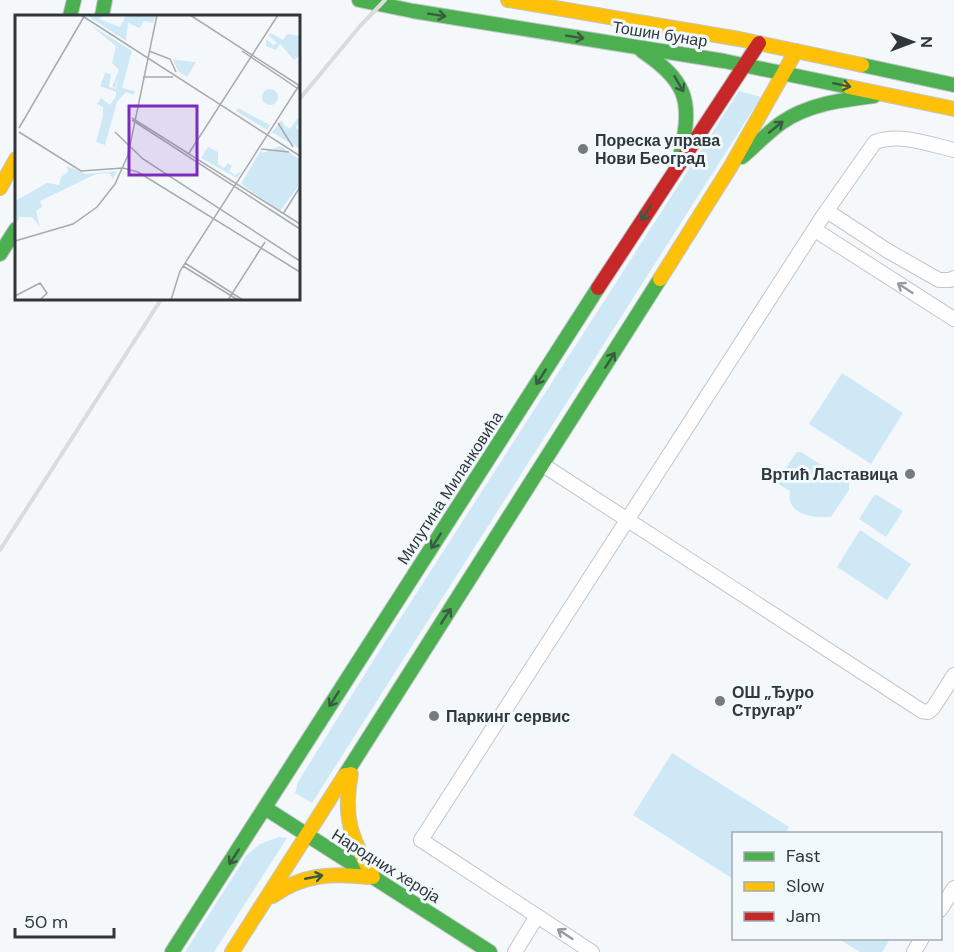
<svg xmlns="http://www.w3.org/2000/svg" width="954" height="952" viewBox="0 0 954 952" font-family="'DM Sans',sans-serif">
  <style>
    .green { fill: #cee8f6 }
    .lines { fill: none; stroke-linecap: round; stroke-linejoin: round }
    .street-casing { stroke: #c2c6ca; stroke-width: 16 }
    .fast-casing { stroke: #c2c6ca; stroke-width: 16 }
    .slow-casing { stroke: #c2c6ca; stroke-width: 16 }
    .jam-casing { stroke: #c2c6ca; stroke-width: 16 }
    .street { stroke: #fefefe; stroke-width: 14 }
    .fast { stroke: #4caf50; stroke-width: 14 }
    .slow { stroke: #ffc107; stroke-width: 14 }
    .jam { stroke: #c62828; stroke-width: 14 }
    .rail { stroke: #dadbdb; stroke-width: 4 }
    .oneway { stroke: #385b41 }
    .oneway2 { stroke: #979a9c }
    .poi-dot { fill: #757b7e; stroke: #f2f9fd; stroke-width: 2 }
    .labels { text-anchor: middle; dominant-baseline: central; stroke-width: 6; stroke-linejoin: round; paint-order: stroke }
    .street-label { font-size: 16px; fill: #30373b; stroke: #f2f9fd }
    .poi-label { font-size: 16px; font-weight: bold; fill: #30373b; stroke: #f2f9fd; text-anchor: start }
    .inset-road { fill: none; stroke: #a6abae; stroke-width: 1.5 }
    .view { fill: #7b2cbf; fill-opacity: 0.15; stroke: #7b2cbf; stroke-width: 3 }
    .inset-edge { fill: none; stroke: #30373b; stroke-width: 3 }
  </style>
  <rect width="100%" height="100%" fill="#f5f8fa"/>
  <!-- green -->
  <g class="green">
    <path d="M 739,91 L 761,97 L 312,803 L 295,793 L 298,782 L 376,656 Z"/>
    <path d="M 842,373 L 903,413 L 871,464 L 809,424 Z"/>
    <path d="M 797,452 L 801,452 L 849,482 L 849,490 L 831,517 C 812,518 786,515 790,491 L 778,484 L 780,476 Z"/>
    <path d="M 875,494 L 903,511 L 886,537 L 859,519 Z"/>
    <path d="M 860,530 L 911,564 L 887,600 L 837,567 Z"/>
    <path d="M 672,753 L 789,827 L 785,833 L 734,834 L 733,879 L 633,815 Z"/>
    <path d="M 279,837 L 287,838 L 214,952 L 185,952 L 247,855 L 260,844 Z"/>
    <path d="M 839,939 L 890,939 L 882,952 L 860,952 Z"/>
  </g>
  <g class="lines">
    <defs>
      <g id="street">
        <path d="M 827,211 L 888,251 L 939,280 L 950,280 L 954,278"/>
        <path d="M 815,230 L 954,319"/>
        <path d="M 543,465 L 922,711 L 928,712 L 933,708 L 954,675"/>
        <path d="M 940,910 L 954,888"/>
        <path d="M 515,952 L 537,916"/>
        <path d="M 592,952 L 421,840 L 823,216 L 875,142 C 901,133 928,144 954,150"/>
        <path d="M 914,952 L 922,938"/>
      </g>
      <g id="fast">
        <path d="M 359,0 L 413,11 L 724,61 L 849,87"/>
        <path d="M 70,16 L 74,0"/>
        <path d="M 102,16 L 105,0"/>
        <path d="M 642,51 C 684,79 694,100 681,150"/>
        <path d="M 862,65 L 954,85"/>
        <path d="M 742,157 C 755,146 767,133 781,123 C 808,104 842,100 874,96"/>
        <path d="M 0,254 L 16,229"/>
        <path d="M 345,775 L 660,279"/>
        <path d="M 265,808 L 490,952"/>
        <path d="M 172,952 L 598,288"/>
      </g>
      <g id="slow">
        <path d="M 508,0 L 739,39 L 862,65"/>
        <path d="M 849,87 L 954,109"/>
        <path d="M 0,188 L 16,159"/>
        <path d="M 660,279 L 731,166 L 796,51"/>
        <path d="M 351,774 C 342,820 352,837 373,877"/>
        <path d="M 273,896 C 302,874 333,873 368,877"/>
        <path d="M 232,952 L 345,775"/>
      </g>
      <path id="jam" d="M 598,288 L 759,43"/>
    </defs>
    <!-- street casing -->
    <use href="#street" class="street-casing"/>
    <!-- fast casing -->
    <use href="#fast" class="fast-casing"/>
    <!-- slow casing -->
    <use href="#slow" class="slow-casing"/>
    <!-- jam casing -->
    <use href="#jam" class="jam-casing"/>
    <!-- street -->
    <use href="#street" class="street"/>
    <!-- fast -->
    <use href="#fast" class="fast"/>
    <!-- slow -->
    <use href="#slow" class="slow"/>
    <!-- jam -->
    <use href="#jam" class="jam"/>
    <!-- rail -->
    <g class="rail">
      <path d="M 298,101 L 360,26 L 385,0"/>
      <path d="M 0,550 L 162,298"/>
    </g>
  </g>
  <!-- one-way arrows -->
  <defs><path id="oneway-shaft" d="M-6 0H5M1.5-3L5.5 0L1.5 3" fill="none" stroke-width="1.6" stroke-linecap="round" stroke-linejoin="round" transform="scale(1.5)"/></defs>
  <g class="oneway">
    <use href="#oneway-shaft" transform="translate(437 15) rotate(9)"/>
    <use href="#oneway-shaft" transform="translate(575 37) rotate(9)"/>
    <use href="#oneway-shaft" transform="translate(679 84) rotate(60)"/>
    <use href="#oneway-shaft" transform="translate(842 85) rotate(12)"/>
    <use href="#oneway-shaft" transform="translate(776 127) rotate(-39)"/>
    <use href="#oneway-shaft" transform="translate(646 213) rotate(123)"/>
    <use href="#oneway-shaft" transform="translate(610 360) rotate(-58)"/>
    <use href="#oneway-shaft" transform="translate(541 377) rotate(123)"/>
    <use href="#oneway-shaft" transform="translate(436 541) rotate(123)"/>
    <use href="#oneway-shaft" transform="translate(446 616) rotate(-57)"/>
    <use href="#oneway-shaft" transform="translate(334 699) rotate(122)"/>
    <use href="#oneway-shaft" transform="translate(234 857) rotate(123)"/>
    <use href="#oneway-shaft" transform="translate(314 877) rotate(-11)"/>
  </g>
  <g class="oneway2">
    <use href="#oneway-shaft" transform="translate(905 288) rotate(-147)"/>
    <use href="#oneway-shaft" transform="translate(565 934) rotate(-147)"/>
  </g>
  <!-- markers -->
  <g class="poi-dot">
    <circle cx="583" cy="149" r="6"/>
    <circle cx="910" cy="474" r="6"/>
    <circle cx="720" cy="701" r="6"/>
    <circle cx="434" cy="716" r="6"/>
  </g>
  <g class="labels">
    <!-- street labels -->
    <g class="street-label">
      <text transform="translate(660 34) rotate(9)">Тошин бунар</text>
      <text transform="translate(450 488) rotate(-57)">Милутина Миланковића</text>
      <text transform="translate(386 866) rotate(32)">Народних хероја</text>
    </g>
    <!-- poi labels -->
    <g class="poi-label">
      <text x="595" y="140">Пореска управа<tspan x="595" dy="18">Нови Београд</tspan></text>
      <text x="898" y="474" text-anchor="end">Вртић Ластавица</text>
      <text x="732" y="692">ОШ „Ђуро<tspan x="732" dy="18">Стругар”</tspan></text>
      <text x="446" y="716">Паркинг сервис</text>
    </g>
  </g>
  <!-- overview -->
  <g transform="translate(15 15)">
    <rect width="285" height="285" fill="#f5f8fa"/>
    <path d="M 89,0 L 84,4 L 105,12 L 111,0 L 140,1 L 138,8 L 129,6 L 125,13 L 113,8 L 111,26 L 73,1 ZM 74,9 L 117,36 L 107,73 L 120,76 L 119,80 L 111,77 L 102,87 L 90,130 L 81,127 L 88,101 L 88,92 L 82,89 L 86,83 L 95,90 L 101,81 L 101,77 L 85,71 L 90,58 L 96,59 L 94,72 L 101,74 L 103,63 L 100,73 L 97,72 L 104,55 L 97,48 L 101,31 ZM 256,18 L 268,25 L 272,19 L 285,21 L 285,40 L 279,45 L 265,29 L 261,35 L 251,31 L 251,24 L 258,30 L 262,28 L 253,20 ZM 158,45 L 161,45 L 181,47 L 172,62 L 163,56 ZM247 82a8 8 0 1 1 16 0a8 8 0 1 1-16 0ZM 223,93 L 255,110 L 252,115 L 221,96 ZM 282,104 L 285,105 L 281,113 L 285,115 L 285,134 L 257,117 L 267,105 L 272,117 L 270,110 L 275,114 ZM 265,131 L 285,145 L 285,169 L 265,196 L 226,169 L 246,135 L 248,138 ZM 193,132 L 203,137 L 203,149 L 209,153 L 213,148 L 217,151 L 214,156 L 220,160 L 227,156 L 222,163 L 186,143 ZM 52,151 L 71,159 L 102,156 L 94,172 L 98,164 L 94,158 L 81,159 L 25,186 L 27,192 L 21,196 L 25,212 L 17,202 L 4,202 L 2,209 L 0,186 L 32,168 L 44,170 L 46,162 L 53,157 Z" fill="#cee8f6"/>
    <path class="inset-road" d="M 66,0 L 285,141M 175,0 L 285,71M 134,36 L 155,44 L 161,57M 227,36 L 285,75M 128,62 L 158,62M 117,103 L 285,209M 117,105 L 285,214M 263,108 L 278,132M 4,113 L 70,0M 4,117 L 66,156 L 108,153 L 123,157 L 285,257M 100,117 L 128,144 L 285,246M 246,134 L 274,137M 174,138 L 263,0M 268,199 L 285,172M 0,226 L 58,209 L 82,192 L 100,169 L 113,140 L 142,0M 170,248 L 228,285M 168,251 L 223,285M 0,281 L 25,268 L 32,278 L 25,285M 156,285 L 165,256 L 285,69M 213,285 L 250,227"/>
    <path class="view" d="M 114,91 L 182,91 L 182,160 L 114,160 Z"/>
    <rect width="285" height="285" class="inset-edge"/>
  </g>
  <!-- legend -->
  <rect x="732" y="832" width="210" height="108" fill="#f2f9fd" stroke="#a4abaf" stroke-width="1.5"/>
  <rect x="744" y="852" width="30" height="9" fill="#4caf50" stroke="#a4abaf" stroke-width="1.5"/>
  <text x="786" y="862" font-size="18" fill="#30373b">Fast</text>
  <rect x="744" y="882" width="30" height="9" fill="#ffc107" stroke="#a4abaf" stroke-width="1.5"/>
  <text x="786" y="892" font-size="18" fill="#30373b">Slow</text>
  <rect x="744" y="912" width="30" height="9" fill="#c62828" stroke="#a4abaf" stroke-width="1.5"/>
  <text x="786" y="922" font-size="18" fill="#30373b">Jam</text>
  <!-- north arrow -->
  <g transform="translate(912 42) rotate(90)" stroke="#f2f9fd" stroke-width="4.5" paint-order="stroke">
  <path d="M0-4.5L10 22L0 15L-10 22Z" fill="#30373b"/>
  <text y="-9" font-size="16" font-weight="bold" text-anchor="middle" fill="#30373b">N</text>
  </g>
  <!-- scale -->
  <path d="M15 928v9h99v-9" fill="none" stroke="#30373b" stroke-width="3"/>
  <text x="24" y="928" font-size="18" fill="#30373b" stroke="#f2f9fd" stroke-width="4.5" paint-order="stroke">50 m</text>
</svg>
